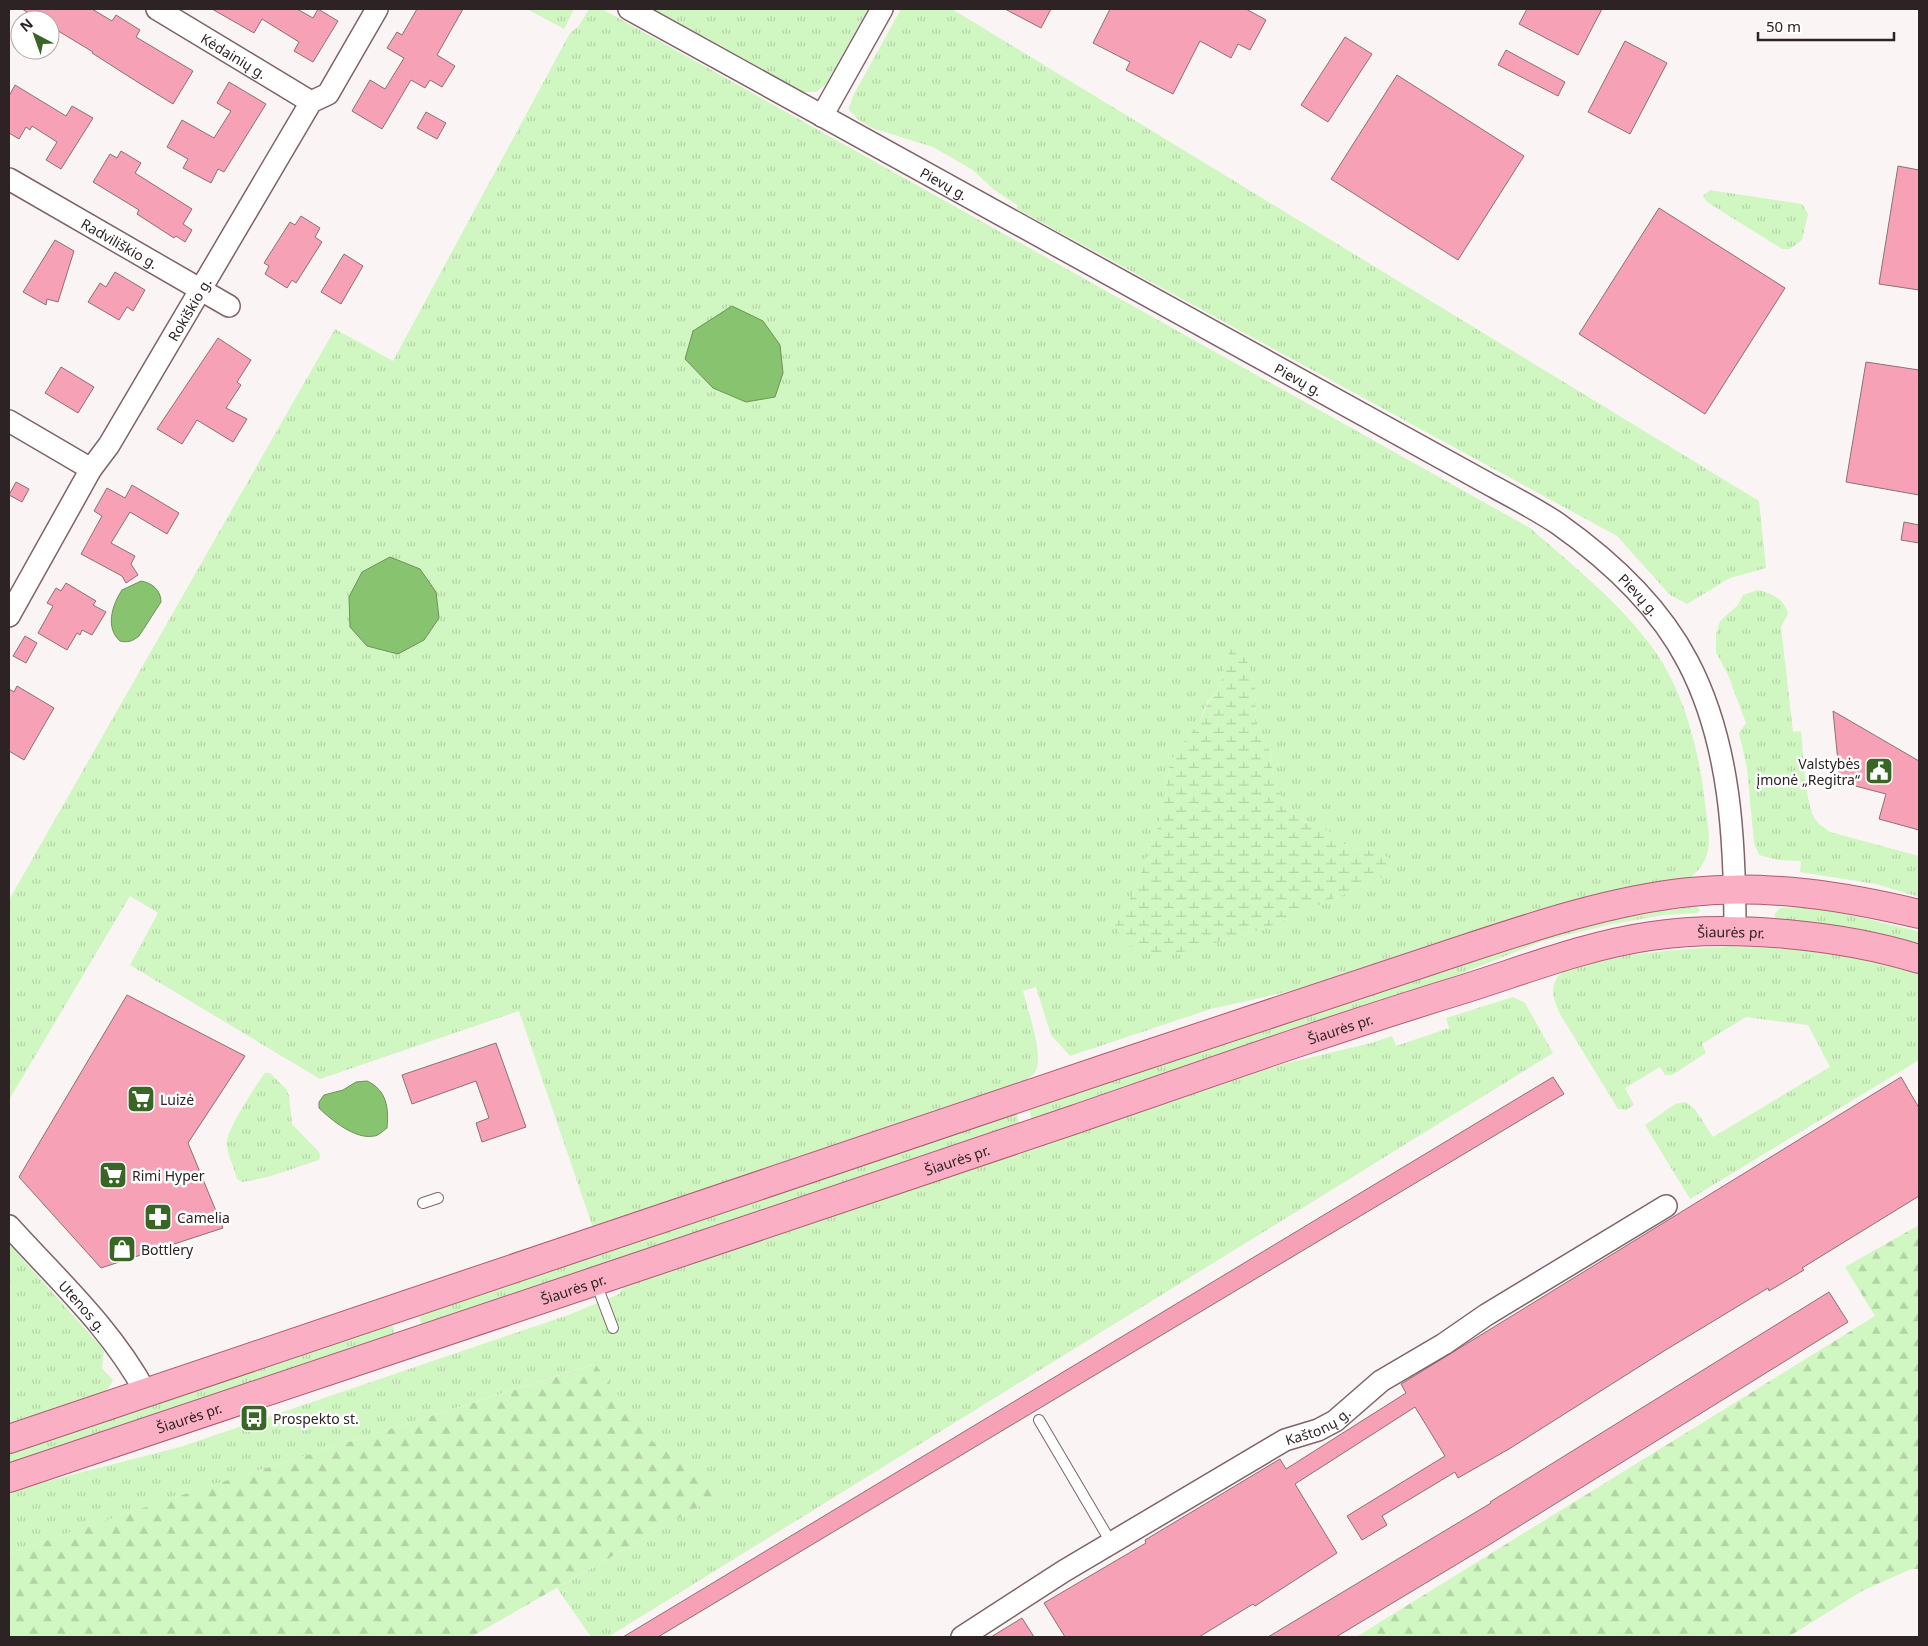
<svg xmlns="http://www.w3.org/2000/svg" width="1928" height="1646" viewBox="0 0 1928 1646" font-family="'Noto Sans',sans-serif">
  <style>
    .grass { fill: url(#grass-tufts); fill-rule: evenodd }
    .forest { fill: url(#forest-firs) }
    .wetland { fill: url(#wetland-marsh) }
    .water { fill: #88c36f; stroke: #6d9358 }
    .building { fill: #f6a1b5; stroke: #8c7076 }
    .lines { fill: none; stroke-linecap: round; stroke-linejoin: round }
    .lane-casing { stroke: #7f6369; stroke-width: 12 }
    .street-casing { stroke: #7f6369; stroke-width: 24 }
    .primary-casing { stroke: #b05b72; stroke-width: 30 }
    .lane { stroke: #fff; stroke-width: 10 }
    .street { stroke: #fff; stroke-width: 21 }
    .primary { stroke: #faafc4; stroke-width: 28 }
    .labels { text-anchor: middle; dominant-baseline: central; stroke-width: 5; stroke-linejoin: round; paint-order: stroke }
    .street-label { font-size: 14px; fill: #2d2224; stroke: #fff }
    .poi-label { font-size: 14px; fill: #2d2224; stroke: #fff; text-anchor: start }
  </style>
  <defs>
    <pattern id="grass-tufts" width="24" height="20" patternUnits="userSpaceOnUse" patternTransform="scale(1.25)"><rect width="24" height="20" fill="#d0f6c1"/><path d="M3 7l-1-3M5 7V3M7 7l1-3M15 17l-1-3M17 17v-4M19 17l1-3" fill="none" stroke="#b3d3a6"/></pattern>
    <pattern id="forest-firs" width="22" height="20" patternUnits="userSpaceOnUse" patternTransform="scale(1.25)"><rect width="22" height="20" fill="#d0f6c1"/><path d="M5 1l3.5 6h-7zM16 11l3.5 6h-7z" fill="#b3d3a6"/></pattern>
    <pattern id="wetland-marsh" width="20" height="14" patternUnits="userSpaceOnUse" patternTransform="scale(1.25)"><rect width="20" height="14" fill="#d0f6c1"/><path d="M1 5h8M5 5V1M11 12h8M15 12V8" fill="none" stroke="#b3d3a6"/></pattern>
  </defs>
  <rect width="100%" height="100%" fill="#fbf4f5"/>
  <!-- grass -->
  <g class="grass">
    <path d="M 527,9 L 574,9 L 564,29 Z"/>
    <path d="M 589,9 L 602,9 L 1530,528 C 1572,565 1618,601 1652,647 C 1684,691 1699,749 1705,803 C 1709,836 1717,859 1686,881 L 1540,909 L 1291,991 L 1211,1009 L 1070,1056 L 1051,1035 L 1036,987 L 1023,991 C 1027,1009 1045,1056 1035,1072 C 1031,1078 1025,1080 1019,1084 L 593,1228 L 519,1011 L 320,1079 L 130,965 L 158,913 L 130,896 L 9,1100 L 9,900 L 335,329 L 393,361 L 570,33 L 578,27 ZM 1230,649 L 1255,680 L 1256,721 L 1271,754 L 1273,779 L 1285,805 L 1299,819 L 1330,832 L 1350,849 L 1378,851 L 1387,875 L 1269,927 L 1191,950 L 1115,925 L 1134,892 L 1160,821 L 1170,763 L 1178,749 L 1199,723 L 1207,703 L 1219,688 Z"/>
    <path d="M 654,9 L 868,9 L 826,84 L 816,92 L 803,92 Z"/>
    <path d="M 901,9 L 952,9 L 1759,501 L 1766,568 L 1730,578 L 1687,604 L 1670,595 L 1617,536 L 1017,209 L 1017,205 L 993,189 L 973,170 L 933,147 L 872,128 L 859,120 L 849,110 L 853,96 Z"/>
    <path d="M 1710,190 L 1802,204 L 1808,214 L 1802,240 L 1790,249 L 1782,249 L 1707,202 L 1703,196 Z"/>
    <path d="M 1758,590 C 1772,593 1785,600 1788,614 L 1781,627 L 1793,732 L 1801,731 C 1803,752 1805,803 1815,819 C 1819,825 1825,828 1830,832 L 1919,856 L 1919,897 L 1876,884 L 1800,872 L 1801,861 L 1778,860 L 1759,855 L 1754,843 L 1747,768 L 1739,733 L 1746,723 L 1728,675 L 1716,652 L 1716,634 L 1720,621 L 1738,605 L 1743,595 Z"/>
    <path d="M 1697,906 L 1700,910 L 1697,913 L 1664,915 L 1612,924 L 1543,941 L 1409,994 L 1033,1122 L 1028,1108 L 1529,940 L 1612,919 Z"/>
    <path d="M 1780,908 C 1814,903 1874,921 1910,929 L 1919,932 L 1919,947 L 1781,922 L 1776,919 L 1774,915 Z"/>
    <path d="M 1730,946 L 1837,952 L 1919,972 L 1919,1060 L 1690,1199 L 1645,1125 L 1675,1104 L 1685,1102 L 1695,1109 L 1713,1137 L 1830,1067 L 1808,1025 L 1746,1017 L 1702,1044 L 1706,1053 L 1672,1075 L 1665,1075 L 1660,1067 L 1625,1088 L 1634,1105 L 1626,1110 L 1618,1109 L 1560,1014 C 1555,1002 1549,990 1557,978 C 1572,955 1700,948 1730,946 Z"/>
    <path d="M 1513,997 L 1525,1003 L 1553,1053 L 608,1637 L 591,1637 L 557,1588 L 726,1491 L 654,1443 L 594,1364 L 197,1490 L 9,1553 L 9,1493 L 40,1483 L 180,1447 L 571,1314 L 619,1294 L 627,1283 L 1283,1064 L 1371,1043 L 1392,1036 L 1396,1046 L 1449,1028 L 1446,1018 Z"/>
    <path d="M 265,1073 L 270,1073 L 286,1089 L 289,1096 L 292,1124 L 319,1152 L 320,1157 L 319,1160 L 268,1177 L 243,1182 L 237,1179 L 236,1175 C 233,1165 226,1151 227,1141 C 228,1128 256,1085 265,1073 Z"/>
    <path d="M 1016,1112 L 1020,1126 L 423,1329 L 418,1314 Z"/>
    <path d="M 9,1244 L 104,1350 L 102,1368 L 113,1380 L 108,1389 L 98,1396 L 9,1423 Z"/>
    <path d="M 390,1324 L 394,1328 L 393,1336 L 9,1468 L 9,1451 Z"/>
  </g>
  <!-- forest -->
  <g class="forest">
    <path d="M 1919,1225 L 1919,1569 L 1911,1569 L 1862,1591 L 1788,1637 L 1356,1637 L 1875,1316 L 1845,1267 Z"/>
    <path d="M 595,1364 L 654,1443 L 726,1491 L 471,1637 L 9,1637 L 9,1553 L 197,1490 Z"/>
  </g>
  <!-- wetland -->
  <path class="wetland" d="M 1230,649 L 1245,657 L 1255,680 L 1256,721 L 1271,754 L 1273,779 L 1285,805 L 1299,819 L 1330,832 L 1350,849 L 1378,851 L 1390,859 L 1387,875 L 1269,927 L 1191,950 L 1161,956 L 1125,945 L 1115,925 L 1134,892 L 1160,821 L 1170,763 L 1178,749 L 1199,723 L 1208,703 L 1219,688 Z"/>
  <!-- water -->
  <g class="water">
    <path d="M 732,306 L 763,321 L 780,345 L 783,373 L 775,397 L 746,402 L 713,388 L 685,359 L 693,331 Z"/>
    <path d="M 390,557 L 420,569 L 436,592 L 439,618 L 424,640 L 398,654 L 367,646 L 350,627 L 349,597 L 362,572 Z"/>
    <path d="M 141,581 C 152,583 161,590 161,602 L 139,636 C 133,641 128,643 120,641 C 105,628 112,605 122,590 Z"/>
    <path d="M 367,1081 C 387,1090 389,1109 387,1128 C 383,1131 378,1136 374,1136 C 356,1140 331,1120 319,1108 L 319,1102 L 324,1095 L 343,1090 L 356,1082 Z"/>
  </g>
  <!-- building -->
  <g class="building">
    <path d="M 22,9 L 92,9 L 112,21 L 116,15 L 140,30 L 136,37 L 193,71 L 173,104 L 139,83 L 92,53 L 93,52 L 50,26 L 50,20 L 40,20 Z"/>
    <path d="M 212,9 L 297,9 L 313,18 L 318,9 L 338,21 L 313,62 L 294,51 L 299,42 L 262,19 L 254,33 Z"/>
    <path d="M 417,9 L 463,9 L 437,55 L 455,66 L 442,87 L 430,80 L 425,88 L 411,80 L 382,129 L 352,111 L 370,80 L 385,89 L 404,58 L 387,48 L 397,32 L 402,35 Z"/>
    <path d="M 1005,9 L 1051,9 L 1041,28 Z"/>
    <path d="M 1110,9 L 1246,9 L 1266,20 L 1250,50 L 1238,44 L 1231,58 L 1200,41 L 1173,94 L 1126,70 L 1130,62 L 1093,43 Z"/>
    <path d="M 1527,9 L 1602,9 L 1578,55 L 1519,24 Z"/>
    <path d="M 1345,37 L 1372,54 L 1328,122 L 1301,105 Z"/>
    <path d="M 1625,41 L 1667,63 L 1630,134 L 1588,112 Z"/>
    <path d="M 1506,50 L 1565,82 L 1558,96 L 1498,65 Z"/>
    <path d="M 1397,75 L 1524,156 L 1458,260 L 1331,179 Z"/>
    <path d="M 229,82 L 266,104 L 224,172 L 218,169 L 211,183 L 183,168 L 188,159 L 167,147 L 182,120 L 214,138 L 231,111 L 217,103 Z"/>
    <path d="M 15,85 L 66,116 L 72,106 L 93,118 L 61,169 L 46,160 L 57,142 L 32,126 L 30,130 L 26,127 L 19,139 L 9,133 L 9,96 Z"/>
    <path d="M 426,112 L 446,123 L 437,139 L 417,128 Z"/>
    <path d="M 121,151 L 141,163 L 135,173 L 192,209 L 183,224 L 192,230 L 185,242 L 176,236 L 174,238 L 137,214 L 139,210 L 93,182 L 110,154 L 117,158 Z"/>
    <path d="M 1898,166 L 1919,170 L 1919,290 L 1879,284 Z"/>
    <path d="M 1659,208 L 1785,288 L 1705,414 L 1579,334 Z"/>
    <path d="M 301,216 L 320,228 L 315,237 L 322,242 L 296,283 L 292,280 L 287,288 L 265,274 L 269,266 L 264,263 L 290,222 L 295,225 Z"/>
    <path d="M 55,240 L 74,251 L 58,302 L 47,299 L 46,305 L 23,292 Z"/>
    <path d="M 344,254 L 363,266 L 341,304 L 321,292 Z"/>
    <path d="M 115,272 L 145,290 L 133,311 L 127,307 L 119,320 L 88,302 L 100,283 L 106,287 Z"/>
    <path d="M 218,338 L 251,360 L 237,382 L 241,385 L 226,408 L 247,419 L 233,442 L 197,420 L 182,444 L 157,429 Z"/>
    <path d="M 1866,362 L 1919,370 L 1919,495 L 1846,482 Z"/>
    <path d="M 61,367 L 94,387 L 78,413 L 45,393 Z"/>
    <path d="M 16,482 L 29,489 L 22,502 L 9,495 Z"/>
    <path d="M 132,485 L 179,513 L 167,534 L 130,512 L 111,543 L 135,556 L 131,564 L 138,575 L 126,583 L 122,576 L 81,554 L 102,516 L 94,511 L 107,488 L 125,498 Z"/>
    <path d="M 1904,522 L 1919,525 L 1919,543 L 1901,540 Z"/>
    <path d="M 66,583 L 96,601 L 93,605 L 106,612 L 92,635 L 82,630 L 80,635 L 77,633 L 67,650 L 38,633 L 53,606 L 47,603 L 56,588 L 61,591 Z"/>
    <path d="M 25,636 L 37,643 L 26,663 L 13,656 Z"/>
    <path d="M 17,686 L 54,708 L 24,760 L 9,751 L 9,689 L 14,692 Z"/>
    <path d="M 1833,711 L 1919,761 L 1919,830 L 1879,819 L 1886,794 L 1840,782 Z"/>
    <path d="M 127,995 L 245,1056 L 188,1143 L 223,1228 L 101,1268 L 19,1177 Z"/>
    <path d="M 496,1043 L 526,1127 L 482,1142 L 476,1123 L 489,1118 L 476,1081 L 412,1104 L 402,1075 Z"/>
    <path d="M 1553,1077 L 1564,1094 L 658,1637 L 623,1637 Z"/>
    <path d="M 1901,1077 L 1919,1108 L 1919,1196 L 1802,1268 L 1804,1270 L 1769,1291 L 1768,1288 L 1664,1351 L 1509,1449 L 1458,1478 L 1455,1472 L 1382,1516 L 1387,1525 L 1362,1540 L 1347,1516 L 1445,1456 L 1415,1407 L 1295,1484 L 1337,1553 L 1255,1606 L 1253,1604 L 1199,1637 L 1065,1637 L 1044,1603 L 1146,1543 L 1145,1540 L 1280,1459 L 1286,1469 L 1406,1393 L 1401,1384 Z"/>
    <path d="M 1829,1292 L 1848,1322 L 1489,1545 L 1336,1637 L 1268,1637 L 1491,1503 L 1490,1502 Z"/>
    <path d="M 1022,1618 L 1034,1637 L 991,1637 Z"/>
  </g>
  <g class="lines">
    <defs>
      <g id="lane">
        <path d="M 423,1203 L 438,1198"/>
        <path d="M 596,1283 L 613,1328"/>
        <path d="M 1039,1420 L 1112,1544"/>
      </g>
      <g id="street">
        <path id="s1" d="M 157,9 L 311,102"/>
        <path id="s2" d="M 629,9 L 1485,482 C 1509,495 1534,508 1557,523 C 1608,559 1659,606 1688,662 C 1731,744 1735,842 1735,932"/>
        <path d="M 822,116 L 882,9"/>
        <path id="s3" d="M 9,179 L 229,306"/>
        <path d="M 9,421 L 91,469"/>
        <path id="s4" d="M 9,616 L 91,469 L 109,445 L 311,102 L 328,94 L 377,9"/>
        <path id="s5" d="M 9,1226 C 58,1280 111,1328 146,1393"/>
        <path id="s6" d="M 962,1637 L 1064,1571 L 1285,1440 L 1318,1430 L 1335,1421 L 1381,1381 L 1444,1344 L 1486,1315 L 1666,1206"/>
      </g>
      <g id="primary">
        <path d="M 9,1439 C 377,1316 745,1189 1113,1066 C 1222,1029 1330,993 1438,958 C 1520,931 1604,901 1690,892 C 1768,884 1844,896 1919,914"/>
        <path id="s7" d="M 9,1478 C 364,1358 721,1240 1076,1119 C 1206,1074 1336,1028 1467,988 C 1527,969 1588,945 1651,936 C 1731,924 1842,935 1919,959"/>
      </g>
    </defs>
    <!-- lane casing -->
    <use href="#lane" class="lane-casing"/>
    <!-- street casing -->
    <use href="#street" class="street-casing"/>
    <!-- primary casing -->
    <use href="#primary" class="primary-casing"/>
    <!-- lane -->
    <use href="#lane" class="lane"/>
    <!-- street -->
    <use href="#street" class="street"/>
    <!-- primary -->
    <use href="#primary" class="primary"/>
  </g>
  <!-- icons -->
  <defs>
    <symbol id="civic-square" viewBox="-11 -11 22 22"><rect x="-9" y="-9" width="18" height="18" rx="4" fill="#3a6625" stroke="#fff"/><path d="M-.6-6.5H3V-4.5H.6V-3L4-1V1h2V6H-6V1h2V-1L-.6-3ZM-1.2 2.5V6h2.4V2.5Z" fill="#fff"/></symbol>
    <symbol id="supermarket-square" viewBox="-11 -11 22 22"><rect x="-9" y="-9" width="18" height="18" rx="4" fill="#3a6625" stroke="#fff"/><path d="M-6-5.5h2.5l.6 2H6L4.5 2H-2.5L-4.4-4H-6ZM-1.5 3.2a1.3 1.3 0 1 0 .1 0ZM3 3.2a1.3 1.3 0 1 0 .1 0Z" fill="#fff"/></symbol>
    <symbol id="pharmacy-square" viewBox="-11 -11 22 22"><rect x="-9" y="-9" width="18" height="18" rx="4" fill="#3a6625" stroke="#fff"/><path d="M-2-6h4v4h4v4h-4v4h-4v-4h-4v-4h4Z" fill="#fff"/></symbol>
    <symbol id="shop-square" viewBox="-11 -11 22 22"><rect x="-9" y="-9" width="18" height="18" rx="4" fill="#3a6625" stroke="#fff"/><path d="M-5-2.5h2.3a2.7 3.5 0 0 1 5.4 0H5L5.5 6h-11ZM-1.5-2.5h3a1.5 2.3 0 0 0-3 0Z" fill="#fff"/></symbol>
    <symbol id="bus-square" viewBox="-11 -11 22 22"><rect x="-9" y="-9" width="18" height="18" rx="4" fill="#3a6625" stroke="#fff"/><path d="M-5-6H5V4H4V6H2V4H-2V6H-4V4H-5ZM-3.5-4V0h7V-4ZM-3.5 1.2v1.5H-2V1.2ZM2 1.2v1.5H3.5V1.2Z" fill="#fff"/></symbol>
  </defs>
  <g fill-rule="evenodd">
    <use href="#civic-square" x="1863" y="755" width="32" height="32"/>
    <use href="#supermarket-square" x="125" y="1083" width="32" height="32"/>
    <use href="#supermarket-square" x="97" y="1159" width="32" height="32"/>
    <use href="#pharmacy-square" x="142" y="1201" width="32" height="32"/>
    <use href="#shop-square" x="106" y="1233" width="32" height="32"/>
    <use href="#bus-square" x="238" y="1402" width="32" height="32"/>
  </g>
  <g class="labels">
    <!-- street labels -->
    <g class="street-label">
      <text stroke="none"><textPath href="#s1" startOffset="90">Kėdainių g.</textPath></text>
      <text stroke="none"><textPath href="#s2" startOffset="360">Pievų g.</textPath></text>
      <text stroke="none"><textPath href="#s3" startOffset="128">Radviliškio g.</textPath></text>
      <text stroke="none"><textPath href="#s4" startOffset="356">Rokiškio g.</textPath></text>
      <text stroke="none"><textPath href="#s2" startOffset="765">Pievų g.</textPath></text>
      <text stroke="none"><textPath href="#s2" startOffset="1170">Pievų g.</textPath></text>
      <text stroke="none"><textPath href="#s7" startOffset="1810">Šiaurės pr.</textPath></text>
      <text stroke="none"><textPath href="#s7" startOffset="1405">Šiaurės pr.</textPath></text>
      <text stroke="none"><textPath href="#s7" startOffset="1000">Šiaurės pr.</textPath></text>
      <text stroke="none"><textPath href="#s7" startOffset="595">Šiaurės pr.</textPath></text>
      <text stroke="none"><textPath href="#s5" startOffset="109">Utenos g.</textPath></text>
      <text stroke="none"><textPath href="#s7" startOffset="190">Šiaurės pr.</textPath></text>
      <text stroke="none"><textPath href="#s6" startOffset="414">Kaštonų g.</textPath></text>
    </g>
    <!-- poi labels -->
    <g class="poi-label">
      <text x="1860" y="763" text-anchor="end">Valstybės<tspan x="1860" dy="16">įmonė „Regitra“</tspan></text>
      <text x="160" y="1099">Luizė</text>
      <text x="132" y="1175">Rimi Hyper</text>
      <text x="177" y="1217">Camelia</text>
      <text x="141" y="1249">Bottlery</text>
      <text x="273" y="1418">Prospekto st.</text>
    </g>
  </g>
  <!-- border -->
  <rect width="1928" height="1646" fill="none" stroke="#2d2224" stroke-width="20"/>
  <!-- north arrow -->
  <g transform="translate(35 35) rotate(319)"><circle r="24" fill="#ffffff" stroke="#aba7a7"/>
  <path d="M0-4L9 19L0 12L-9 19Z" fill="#3a6625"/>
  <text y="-8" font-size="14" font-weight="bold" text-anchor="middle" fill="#2d2224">N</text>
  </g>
  <!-- scale -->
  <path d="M1758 32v8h136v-8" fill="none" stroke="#2d2224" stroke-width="2.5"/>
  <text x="1766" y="32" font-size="15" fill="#2d2224" stroke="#ffffff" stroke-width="4" paint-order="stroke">50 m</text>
</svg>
